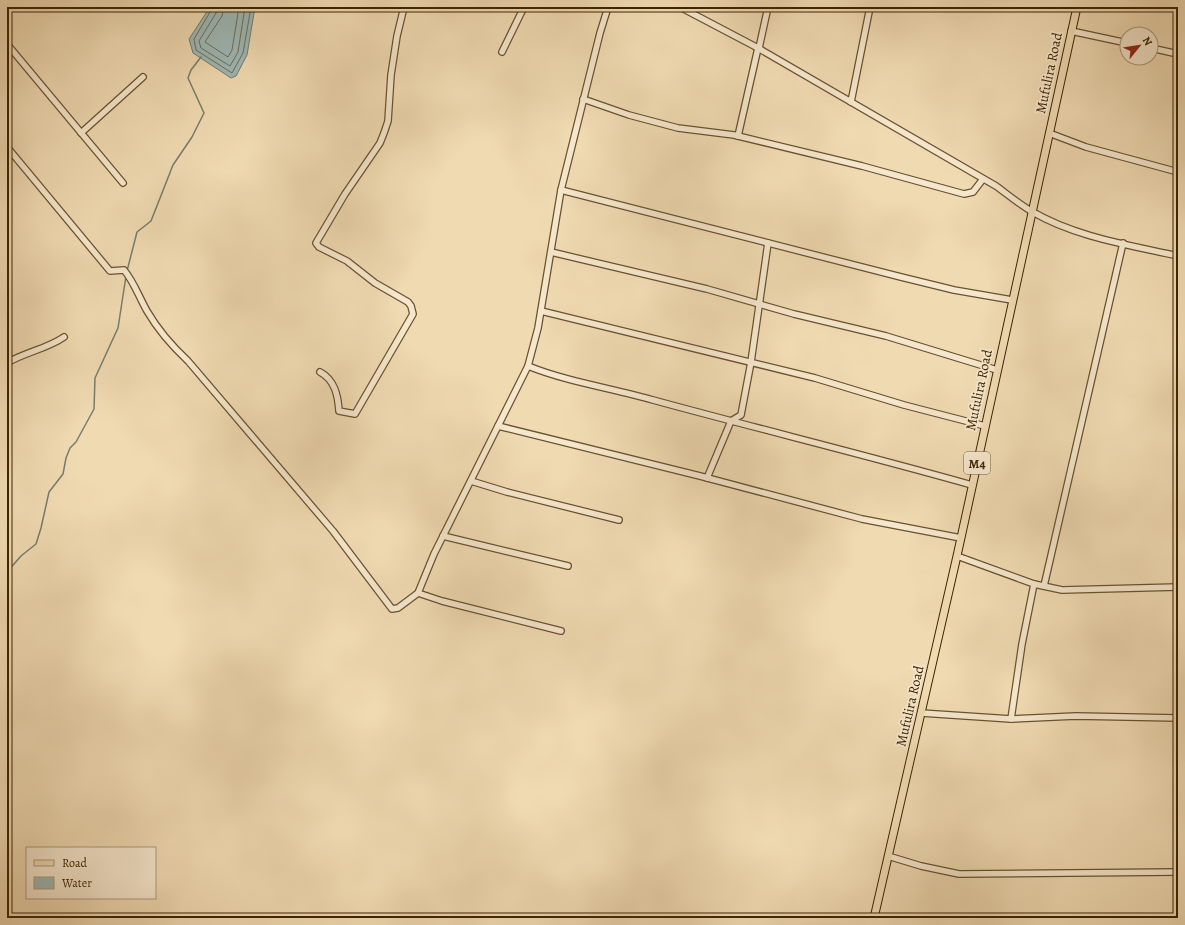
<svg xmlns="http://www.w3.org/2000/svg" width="1185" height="925" viewBox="0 0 1185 925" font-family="Alegreya,serif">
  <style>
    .water { fill: #9eb8b6; stroke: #777d6e }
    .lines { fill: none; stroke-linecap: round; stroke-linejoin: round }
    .shore { stroke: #6d6e5c; stroke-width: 1 }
    .stream { stroke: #777d6e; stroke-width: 1.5 }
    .minor-casing { stroke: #69522e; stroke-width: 8 }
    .major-casing { stroke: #3c2502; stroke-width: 9 }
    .minor { stroke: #f5e7cd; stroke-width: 5.5 }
    .major { stroke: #f0dab2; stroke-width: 7 }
    .labels { text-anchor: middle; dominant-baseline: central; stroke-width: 3.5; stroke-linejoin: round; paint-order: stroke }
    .shield { fill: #f5e7cd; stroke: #745f3f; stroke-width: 1 }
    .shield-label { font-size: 13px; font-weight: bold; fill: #3c2502 }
    .street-label { font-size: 14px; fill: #3c2502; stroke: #f5e7cd }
  </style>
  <rect width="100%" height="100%" fill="#f0dab2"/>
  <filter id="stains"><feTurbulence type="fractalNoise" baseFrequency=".005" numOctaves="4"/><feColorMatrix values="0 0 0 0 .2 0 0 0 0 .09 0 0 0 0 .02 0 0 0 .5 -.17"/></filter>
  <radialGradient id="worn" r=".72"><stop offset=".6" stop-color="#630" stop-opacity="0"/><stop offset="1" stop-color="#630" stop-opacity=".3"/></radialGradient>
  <!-- water -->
  <path class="water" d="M 210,7 L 255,7 L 247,55 L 236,76 L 231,78 L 193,53 L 189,39 Z"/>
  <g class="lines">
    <!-- shore -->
    <g class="shore">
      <path d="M 213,7 L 194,39 L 196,50 L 232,73 L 243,53 L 251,7"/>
      <path d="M 218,7 L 216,13 L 199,41 L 201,48 L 230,66 L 238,52 L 245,7"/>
      <path d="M 224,7 L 222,16 L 205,42 L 228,57 L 232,50 L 239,7"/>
    </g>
    <!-- stream -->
    <g class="stream">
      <path d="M 127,271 L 137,232 L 151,221 L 173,165 L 192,137 L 204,113 L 188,78 L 191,70 L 201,57"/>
      <path d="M 7,572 L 21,556 L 36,544 L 41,528 L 49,492 L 63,474 L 66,458 L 70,448 L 76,442 L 94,409 L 95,378 L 118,328 L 126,276"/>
    </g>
    <defs>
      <g id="minor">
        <path d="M 680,7 L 758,48 L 996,186 C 1007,194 1019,204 1031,211 C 1075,237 1129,245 1178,256"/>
        <path d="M 1071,31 L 1127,43"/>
        <path d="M 7,44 L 123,183"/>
        <path d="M 759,48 L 768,7"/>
        <path d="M 1151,48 L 1178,54"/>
        <path d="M 502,52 L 524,7"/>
        <path d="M 583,99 L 629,115 L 678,128 L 734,135 L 862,166 L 964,194 L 973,192 L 983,179"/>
        <path d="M 851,102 L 870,7"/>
        <path d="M 81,133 L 143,77"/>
        <path d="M 1049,133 L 1086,147 L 1178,172"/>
        <path d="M 738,136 L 758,48"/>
        <path d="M 7,147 L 110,271 L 124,270 C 134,282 139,297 147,311 C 158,330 172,346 188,361 L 333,531 L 392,609 L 398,608 L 418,593 L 434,554 L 528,366 L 538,328 L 561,190 L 600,33 L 608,7"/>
        <path d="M 561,190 L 901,277 L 954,290 L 1012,300"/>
        <path d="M 551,252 L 707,289 L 794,314 L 886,336 L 997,370"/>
        <path d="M 541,311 L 815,378 L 904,405 L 985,426"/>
        <path d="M 7,363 C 25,352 47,349 64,337"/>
        <path d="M 528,366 C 568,382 611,388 653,400 C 759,429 866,455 972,485"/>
        <path d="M 320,372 C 335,380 338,396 339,411 L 355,414 L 413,314 L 411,306 L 408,302 L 375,283 L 347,261 L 319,247 L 316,243 L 345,194 L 380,143 L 384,133 L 388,121 L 391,75 L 397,36 L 404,7"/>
        <path d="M 498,426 L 700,476 L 862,519 L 961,538"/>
        <path d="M 707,478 L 731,421 L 741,415 L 751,362 L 768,243"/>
        <path d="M 471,481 L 507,492 L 619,520"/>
        <path d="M 443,536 L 568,566"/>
        <path d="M 957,556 L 1034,584 L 1062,590 L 1178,587"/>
        <path d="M 1044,586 L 1123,243"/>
        <path d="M 418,593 L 442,601 L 561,631"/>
        <path d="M 921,713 L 1011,719 L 1076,716 L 1178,718"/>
        <path d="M 1011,719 L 1022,644 L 1034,584"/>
        <path d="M 888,856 L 921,866 L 959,874 L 1178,872"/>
      </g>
      <path id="major" d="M 874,918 L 957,556 L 1077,7"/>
    </defs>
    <!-- minor casing -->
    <use href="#minor" class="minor-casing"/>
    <!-- major casing -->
    <use href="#major" class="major-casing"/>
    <!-- minor -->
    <use href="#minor" class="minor"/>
    <!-- major -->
    <use href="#major" class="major"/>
  </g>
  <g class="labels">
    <!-- shield labels -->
    <rect class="shield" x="964" y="452" width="26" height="22" rx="3"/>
    <g class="shield-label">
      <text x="977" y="463">M4</text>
    </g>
    <!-- street labels -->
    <g class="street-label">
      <text transform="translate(1049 73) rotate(-78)">Mufulira Road</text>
      <text transform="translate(979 390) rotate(-78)">Mufulira Road</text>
      <text transform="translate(910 706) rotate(-77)">Mufulira Road</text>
    </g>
  </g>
  <!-- margin -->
  <rect width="1185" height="925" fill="none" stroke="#f0dab2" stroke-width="24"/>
  <rect x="8" y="8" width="1169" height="909" fill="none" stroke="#3c2502" stroke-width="2"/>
  <rect x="12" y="12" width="1161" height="901" fill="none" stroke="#3c2502"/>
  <!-- legend -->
  <rect x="26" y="847" width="130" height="52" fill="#f5e7cd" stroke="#ab997c"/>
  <rect x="34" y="860" width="20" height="6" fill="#f0dab2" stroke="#ab997c"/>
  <text x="62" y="867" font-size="12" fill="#3c2502">Road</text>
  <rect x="34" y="877" width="20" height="12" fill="#9eb8b6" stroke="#ab997c"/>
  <text x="62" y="887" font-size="12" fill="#3c2502">Water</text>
  <!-- north arrow -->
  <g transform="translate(1139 46) rotate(60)"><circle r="19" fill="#f5e7cd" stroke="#ab997c"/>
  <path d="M0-3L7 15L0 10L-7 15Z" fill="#8f2418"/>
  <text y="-6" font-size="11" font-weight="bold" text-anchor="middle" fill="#3c2502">N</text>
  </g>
  <rect width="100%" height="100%" filter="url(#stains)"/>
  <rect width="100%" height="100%" fill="url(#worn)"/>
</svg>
